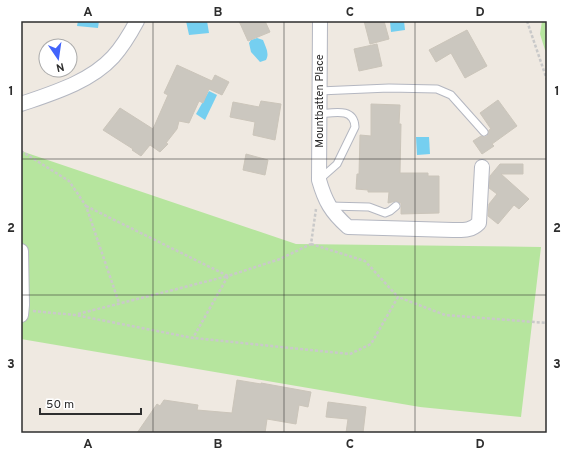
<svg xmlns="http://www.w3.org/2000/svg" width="568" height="454" viewBox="0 0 568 454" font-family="Overpass,sans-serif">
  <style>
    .green { fill: #b6e59e }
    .water { fill: #75cff0 }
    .building { fill: #cbc7bf; stroke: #cbc5ba }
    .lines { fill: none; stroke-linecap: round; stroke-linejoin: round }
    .lane-casing { stroke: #b4b7c1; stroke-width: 9 }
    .street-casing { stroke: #b4b7c1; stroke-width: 16 }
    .path { stroke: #c9c9c9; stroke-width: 2.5; stroke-dasharray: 3 2; stroke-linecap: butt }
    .lane { stroke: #fff; stroke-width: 7 }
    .street { stroke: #fff; stroke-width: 14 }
    .grid { fill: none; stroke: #2e2e2e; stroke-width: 1; stroke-opacity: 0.55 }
    .labels { text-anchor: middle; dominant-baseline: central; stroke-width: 3; stroke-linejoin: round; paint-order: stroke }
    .street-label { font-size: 11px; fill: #2e2e2e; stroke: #fff }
    .neatline { fill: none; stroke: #2e2e2e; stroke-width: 1.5 }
    .grid-label { font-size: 13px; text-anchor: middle; font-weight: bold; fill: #2e2e2e }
  </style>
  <rect width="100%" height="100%" fill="#efe9e1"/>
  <!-- green -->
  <g class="green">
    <path d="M 542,21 L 547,21 L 547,51 L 545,50 L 540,34 Z"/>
    <path d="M 21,151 L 296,244 L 541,247 L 521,417 L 420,407 L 21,339 Z"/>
  </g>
  <!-- water -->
  <g class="water">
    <path d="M 78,21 L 99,21 L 98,28 L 77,26 Z"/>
    <path d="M 186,21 L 207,21 L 209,33 L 189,35 Z"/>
    <path d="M 390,21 L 404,21 L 405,30 L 391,32 Z"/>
    <path d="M 257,38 L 263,40 C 265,46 270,53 266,60 L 260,62 L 251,52 L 249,43 L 251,40 Z"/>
    <path d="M 209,91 L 217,95 L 205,120 L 196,114 Z"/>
    <path d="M 416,137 L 429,137 L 430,154 L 417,155 Z"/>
  </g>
  <!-- building -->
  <g class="building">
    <path d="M 239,21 L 265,21 L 270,32 L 248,41 Z"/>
    <path d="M 364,21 L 384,21 L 389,39 L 370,44 Z"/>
    <path d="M 467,30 L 487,66 L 465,78 L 451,53 L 436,62 L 429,50 Z"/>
    <path d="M 377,44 L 382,66 L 359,71 L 354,49 Z"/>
    <path d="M 177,65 L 212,81 L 215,75 L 229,82 L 222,95 L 209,89 L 203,103 L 199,101 L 189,123 L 179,121 L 177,129 L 166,143 L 168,144 L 160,152 L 150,145 L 141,156 L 132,150 L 133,149 L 103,130 L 120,108 L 153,129 L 168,95 L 164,93 Z"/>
    <path d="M 498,100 L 517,126 L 492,144 L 494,146 L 482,154 L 473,141 L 481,136 L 485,137 L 487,136 L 489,130 L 491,129 L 480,113 Z"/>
    <path d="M 261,101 L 281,104 L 275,140 L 253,135 L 255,122 L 230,117 L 233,102 L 259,107 Z"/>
    <path d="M 371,104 L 400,105 L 399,124 L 401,124 L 400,173 L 428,173 L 428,176 L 439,176 L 439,213 L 401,214 L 401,203 L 396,201 L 388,203 L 389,192 L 368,192 L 368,190 L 356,189 L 357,174 L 359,174 L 360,135 L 371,136 Z"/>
    <path d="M 246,154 L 268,160 L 265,175 L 243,170 Z"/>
    <path d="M 500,164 L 523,164 L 523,174 L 501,174 L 529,199 L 519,209 L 514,205 L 498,224 L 488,216 L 489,204 L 497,194 L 489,188 L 490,176 Z"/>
    <path d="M 237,380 L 261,384 L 261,383 L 311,392 L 308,407 L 299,405 L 296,424 L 267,419 L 265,433 L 242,431 L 241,433 L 137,433 L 157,404 L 160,406 L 164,400 L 198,405 L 197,410 L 232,413 Z"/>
    <path d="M 328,402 L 366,407 L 363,433 L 346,433 L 348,419 L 326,417 Z"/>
  </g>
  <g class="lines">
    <defs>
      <g id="lane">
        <path d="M 319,91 L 389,88 L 437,89 L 451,95 L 484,132"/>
        <path d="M 319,114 C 333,113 354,107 355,127 L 337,164 L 320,179"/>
        <path d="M 329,206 L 369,207 L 385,213 L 390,211 L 396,206"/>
      </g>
      <g id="street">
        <path d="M 320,21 L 319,180 C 325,201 331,212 348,227 L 453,230 C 463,230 471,231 479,223 L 482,167"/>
        <path d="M 21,104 C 53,93 90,82 113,57 C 123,46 130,34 137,21"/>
        <path d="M 21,251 L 22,305 L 21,315"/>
      </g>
    </defs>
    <!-- lane casing -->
    <use href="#lane" class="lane-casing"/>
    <!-- street casing -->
    <use href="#street" class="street-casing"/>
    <!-- path -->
    <g class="path">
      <path d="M 527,21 L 547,80"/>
      <path d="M 21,151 L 69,181 L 86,206 L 119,303"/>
      <path d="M 86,206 L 228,276 L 280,259 L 311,244 L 316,209"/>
      <path d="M 311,244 L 365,261 L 398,297"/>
      <path d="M 33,311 L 75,315 L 193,338 L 350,354 L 371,344 L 398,297 L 445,315 L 547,323"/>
      <path d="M 78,314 L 228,276 L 193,338"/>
    </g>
    <!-- lane -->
    <use href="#lane" class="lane"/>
    <!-- street -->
    <use href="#street" class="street"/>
  </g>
  <!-- grid -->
  <path class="grid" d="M 153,21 L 153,433M 284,21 L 284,433M 415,21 L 415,433M 21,159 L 547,159M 21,295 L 547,295"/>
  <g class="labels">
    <!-- street labels -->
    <g class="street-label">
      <text transform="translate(320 101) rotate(-90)">Mountbatten Place</text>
    </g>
  </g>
  <!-- border -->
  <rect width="568" height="454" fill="none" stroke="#ffffff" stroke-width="44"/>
  <!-- north arrow -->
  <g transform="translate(58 58) rotate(167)"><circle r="19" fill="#ffffff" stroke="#ababab"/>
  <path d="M0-3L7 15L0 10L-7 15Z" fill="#4264fb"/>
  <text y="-6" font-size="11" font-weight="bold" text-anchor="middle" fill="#2e2e2e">N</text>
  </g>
  <!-- scale -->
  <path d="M40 408v6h101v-6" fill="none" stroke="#2e2e2e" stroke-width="2"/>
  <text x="46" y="408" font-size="12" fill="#2e2e2e" stroke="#ffffff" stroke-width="3" paint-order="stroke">50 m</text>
  <rect x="22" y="22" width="524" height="410" class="neatline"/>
  <g class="grid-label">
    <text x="88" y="16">A</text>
    <text x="218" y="16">B</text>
    <text x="350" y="16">C</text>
    <text x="480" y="16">D</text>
    <text x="11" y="95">1</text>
    <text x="557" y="95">1</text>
    <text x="11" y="232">2</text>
    <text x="557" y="232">2</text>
    <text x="11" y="368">3</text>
    <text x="557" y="368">3</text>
    <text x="88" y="448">A</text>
    <text x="218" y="448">B</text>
    <text x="350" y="448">C</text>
    <text x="480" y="448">D</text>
  </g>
</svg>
